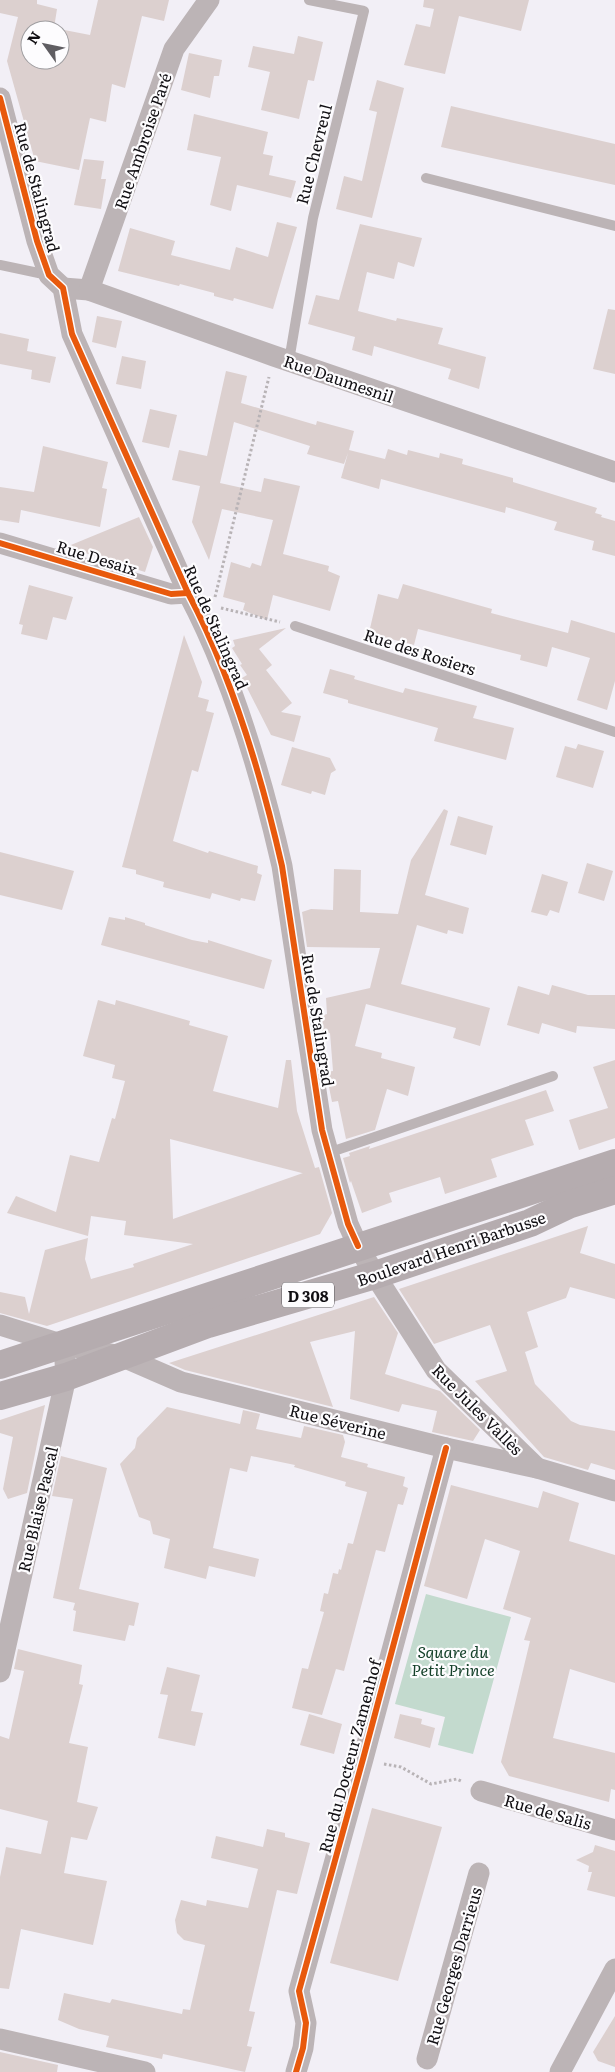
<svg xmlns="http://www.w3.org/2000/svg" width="615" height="2072" viewBox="0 0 615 2072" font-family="Literata,serif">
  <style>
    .green { fill: #c3dace }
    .building { fill: #dcd0cf; fill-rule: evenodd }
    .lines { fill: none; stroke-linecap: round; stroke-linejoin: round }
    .path { stroke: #b8b3b6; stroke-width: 3; stroke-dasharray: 2.5 2.5; stroke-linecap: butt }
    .lane { stroke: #bcb4b6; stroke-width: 10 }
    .street { stroke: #bcb4b6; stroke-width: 21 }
    .primary { stroke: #b5acaf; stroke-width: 28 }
    .cycleway-casing { stroke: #fdfcfe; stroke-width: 9 }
    .cycleway { stroke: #e8590c; stroke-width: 6 }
    .labels { text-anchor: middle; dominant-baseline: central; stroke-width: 4.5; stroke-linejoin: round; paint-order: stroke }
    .shield { fill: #fdfcfe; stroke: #575559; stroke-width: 1 }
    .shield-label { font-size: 15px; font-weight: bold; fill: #100e12 }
    .street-label { font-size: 16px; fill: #100e12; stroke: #fdfcfe }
    .park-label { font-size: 16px; font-style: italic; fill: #15412a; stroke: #fdfcfe }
  </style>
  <rect width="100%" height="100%" fill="#f2eff6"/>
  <!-- green -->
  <path class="green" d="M 426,1594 L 511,1617 L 473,1754 L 438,1745 L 445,1717 L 395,1704 Z"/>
  <!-- building -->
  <g class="building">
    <path d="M 0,0 L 37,0 L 37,4 L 57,9 L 54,28 L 90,35 L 98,0 L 169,0 L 164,21 L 142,16 L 125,88 L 112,84 L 106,122 L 90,118 L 79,170 L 35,161 L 7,61 L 18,17 L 0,13 ZM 30,30 L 60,30 L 60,60 L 30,60 Z"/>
    <path d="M 424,0 L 529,0 L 521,31 L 459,16 L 445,74 L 404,65 L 416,24 L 430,27 L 434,9 L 423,7 Z"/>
    <path d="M 298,36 L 323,42 L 314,81 L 308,80 L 299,119 L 261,110 L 270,72 L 248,67 L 253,46 L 294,54 Z"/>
    <path d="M 189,53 L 222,60 L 219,76 L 214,76 L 210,98 L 181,90 Z"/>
    <path d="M 377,80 L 404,88 L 372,218 L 336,209 L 344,176 L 362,181 L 377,112 L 369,110 Z"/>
    <path d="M 451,106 L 615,144 L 615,185 L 441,147 Z"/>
    <path d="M 194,114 L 268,132 L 263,154 L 273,156 L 269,175 L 296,181 L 291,198 L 237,185 L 231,211 L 210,205 L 221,157 L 187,150 Z"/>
    <path d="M 84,159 L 104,161 L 101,179 L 106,179 L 101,209 L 74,205 Z"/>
    <path d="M 277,222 L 297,227 L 273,309 L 234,298 L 233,301 L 214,296 L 214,293 L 180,284 L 179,286 L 118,271 L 130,228 L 175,241 L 171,255 L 230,270 L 236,247 L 268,257 Z"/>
    <path d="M 360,224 L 422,238 L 414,267 L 398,262 L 394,279 L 367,272 L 358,311 L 396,321 L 397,318 L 443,328 L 438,344 L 486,357 L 479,389 L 448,379 L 451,369 L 374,346 L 372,356 L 352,350 L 355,337 L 308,324 L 316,295 L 339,300 Z"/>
    <path d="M 608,309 L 615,310 L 615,374 L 593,369 Z"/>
    <path d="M 97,316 L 122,321 L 116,348 L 92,342 Z"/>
    <path d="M 0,333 L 29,339 L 27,351 L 56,357 L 50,383 L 31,379 L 32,370 L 0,364 Z"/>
    <path d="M 122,356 L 146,361 L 141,389 L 116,384 Z"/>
    <path d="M 226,371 L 247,376 L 241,403 L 316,425 L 317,421 L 354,431 L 349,450 L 385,459 L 388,449 L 407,455 L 408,450 L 439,458 L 440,453 L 463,459 L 462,464 L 513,478 L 513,482 L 597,508 L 595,513 L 602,515 L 601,517 L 615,521 L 615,556 L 592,550 L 594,541 L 554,530 L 557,522 L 506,507 L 505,513 L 381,479 L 379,489 L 341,478 L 348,453 L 344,464 L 307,454 L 310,446 L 234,422 L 220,483 L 261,492 L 264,478 L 300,486 L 283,554 L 329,566 L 328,571 L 340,576 L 330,611 L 273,595 L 267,620 L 243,610 L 245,603 L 223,597 L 231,562 L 250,568 L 252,563 L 261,566 L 273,520 L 222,509 L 209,560 L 192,522 L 200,486 L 172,480 L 179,450 L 207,456 Z"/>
    <path d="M 150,409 L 177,415 L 169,448 L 142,442 Z"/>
    <path d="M 43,446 L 108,462 L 102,488 L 107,489 L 100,527 L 21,510 L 19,523 L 0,520 L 0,487 L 34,492 Z"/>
    <path d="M 139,517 L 153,547 L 145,572 L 66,547 Z"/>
    <path d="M 403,584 L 492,609 L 491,613 L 568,633 L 571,620 L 615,633 L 615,681 L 607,710 L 577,700 L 590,658 L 552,647 L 547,667 L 520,660 L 521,655 L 418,629 L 414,645 L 391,639 L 390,642 L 368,637 L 378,594 L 398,599 Z"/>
    <path d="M 29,585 L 73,597 L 66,620 L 53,617 L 47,640 L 21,634 L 23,625 L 19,624 Z"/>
    <path d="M 286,628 L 259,649 L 272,665 L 266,670 L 292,703 L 281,712 L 301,716 L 294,742 L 271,735 L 242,678 L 247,675 L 240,665 L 242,664 L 232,648 L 235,646 L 233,640 Z"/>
    <path d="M 184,635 L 202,682 L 198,697 L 209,700 L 206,711 L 214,713 L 198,772 L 192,770 L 173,841 L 208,853 L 209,851 L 258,866 L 257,873 L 262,875 L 255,901 L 241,898 L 240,901 L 212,893 L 210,899 L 163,887 L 164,882 L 136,874 L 136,870 L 122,867 Z"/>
    <path d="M 330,669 L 355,676 L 354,679 L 403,693 L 405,688 L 477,706 L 473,718 L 514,728 L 506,760 L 434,741 L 438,728 L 348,703 L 348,700 L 323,693 Z"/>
    <path d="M 578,744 L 604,751 L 593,788 L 556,777 L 565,746 L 576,749 Z"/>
    <path d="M 292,747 L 330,758 L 336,770 L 331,773 L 325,795 L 312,791 L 311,794 L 281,785 Z"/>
    <path d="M 444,809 L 448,811 L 425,895 L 469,908 L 463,934 L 448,930 L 447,934 L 417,925 L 401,984 L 490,1008 L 480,1046 L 453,1038 L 456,1028 L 366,1004 L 355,1046 L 382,1053 L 381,1058 L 415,1067 L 408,1096 L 387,1089 L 375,1130 L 346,1139 L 338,1101 L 332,1102 L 326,1072 L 333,1071 L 330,1033 L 320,1034 L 317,1017 L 327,1014 L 326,998 L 370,988 L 380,948 L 307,947 L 302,912 L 311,909 L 333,910 L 334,869 L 361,870 L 360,912 L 398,914 L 411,860 Z"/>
    <path d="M 458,816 L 493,826 L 486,855 L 450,845 Z"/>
    <path d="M 0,852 L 74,871 L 62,910 L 0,895 Z"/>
    <path d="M 587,863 L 613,871 L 604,901 L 578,893 Z"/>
    <path d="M 542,874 L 568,882 L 559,913 L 550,910 L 547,916 L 531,912 Z"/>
    <path d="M 109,917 L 125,920 L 125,917 L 145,923 L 145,925 L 192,940 L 208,943 L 208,940 L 272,960 L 264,989 L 101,945 Z"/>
    <path d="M 552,985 L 588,995 L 615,995 L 615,1029 L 577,1026 L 576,1033 L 542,1023 L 539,1034 L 507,1025 L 518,986 L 549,995 Z"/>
    <path d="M 98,1000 L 115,1005 L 116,1000 L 190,1021 L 189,1025 L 228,1036 L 213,1091 L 278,1108 L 286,1060 L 291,1060 L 297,1111 L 315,1168 L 319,1167 L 332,1213 L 320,1234 L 47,1326 L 0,1313 L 0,1292 L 25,1297 L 29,1314 L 45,1250 L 88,1238 L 85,1259 L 91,1279 L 134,1267 L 133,1264 L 193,1244 L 124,1235 L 126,1221 L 91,1216 L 88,1236 L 7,1213 L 16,1196 L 56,1212 L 70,1155 L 99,1162 L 112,1118 L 115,1119 L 125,1081 L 112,1078 L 115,1065 L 83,1056 ZM 170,1139 L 302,1173 L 303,1173 L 173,1219 Z"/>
    <path d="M 615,1060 L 615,1138 L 579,1150 L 569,1120 L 608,1108 L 593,1067 Z"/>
    <path d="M 546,1090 L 554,1111 L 525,1120 L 534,1145 L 491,1159 L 497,1177 L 445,1194 L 440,1177 L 389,1193 L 392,1202 L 362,1213 L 351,1181 L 350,1183 L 343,1158 L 350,1156 L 349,1153 L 370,1146 L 369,1149 Z"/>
    <path d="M 588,1226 L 580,1253 L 615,1264 L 615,1299 L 570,1287 L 566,1298 L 527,1312 L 538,1347 L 525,1352 L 535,1384 L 571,1421 L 580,1425 L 615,1431 L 615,1470 L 591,1463 L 588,1470 L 544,1457 L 475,1381 L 507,1371 L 490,1325 L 434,1344 L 399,1289 Z"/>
    <path d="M 374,1297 L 398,1333 L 385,1374 L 440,1391 L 480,1430 L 473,1441 L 432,1432 L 437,1411 L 402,1404 L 399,1412 L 350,1399 L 355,1331 L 310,1342 L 333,1407 L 185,1370 L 169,1363 Z"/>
    <path d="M 45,1405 L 27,1493 L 8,1499 L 3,1489 L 13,1437 L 0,1433 L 0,1420 Z"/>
    <path d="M 167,1407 L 240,1424 L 243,1410 L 260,1414 L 256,1429 L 301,1438 L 304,1426 L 343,1435 L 345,1442 L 341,1457 L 368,1464 L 367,1467 L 405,1477 L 403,1486 L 408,1488 L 403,1505 L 398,1504 L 385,1552 L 376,1550 L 344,1671 L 336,1669 L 322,1715 L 292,1708 L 302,1668 L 308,1669 L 324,1612 L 320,1611 L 324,1593 L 328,1594 L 333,1573 L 338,1574 L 339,1569 L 341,1570 L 348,1543 L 353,1544 L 367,1492 L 345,1486 L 346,1482 L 294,1467 L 295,1465 L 251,1456 L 247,1472 L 230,1468 L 213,1548 L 259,1559 L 255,1577 L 209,1566 L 206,1579 L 164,1568 L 170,1539 L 153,1534 L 150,1521 L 139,1517 L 120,1464 L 135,1448 L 137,1438 Z"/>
    <path d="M 61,1456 L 107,1468 L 79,1589 L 139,1603 L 134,1626 L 129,1625 L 125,1641 L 73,1631 L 76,1611 L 73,1610 L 75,1603 L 53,1598 L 73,1499 L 52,1496 Z"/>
    <path d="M 451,1485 L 538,1508 L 543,1491 L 579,1503 L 569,1541 L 615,1555 L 615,1683 L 570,1669 L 553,1738 L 615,1753 L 615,1790 L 611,1789 L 609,1802 L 509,1776 L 501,1762 L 530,1641 L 524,1640 L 531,1618 L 503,1609 L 520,1551 L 485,1539 L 467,1599 L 424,1586 Z"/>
    <path d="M 18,1649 L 82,1665 L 79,1684 L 83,1685 L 69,1743 L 88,1747 L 77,1802 L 98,1807 L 87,1840 L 71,1837 L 64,1873 L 107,1881 L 93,1945 L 21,1929 L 9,1989 L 0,1988 L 0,1877 L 6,1847 L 41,1854 L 48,1821 L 0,1809 L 0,1736 L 9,1739 L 24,1671 L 14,1669 Z"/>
    <path d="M 167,1667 L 200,1675 L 191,1711 L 203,1713 L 195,1746 L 158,1738 L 168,1695 L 160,1694 Z"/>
    <path d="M 309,1714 L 342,1724 L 334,1754 L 300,1745 Z"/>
    <path d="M 400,1714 L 422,1719 L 421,1724 L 435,1728 L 430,1748 L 394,1738 Z"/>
    <path d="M 372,1808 L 442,1827 L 398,1981 L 330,1963 Z"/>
    <path d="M 267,1829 L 285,1833 L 285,1837 L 310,1843 L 297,1894 L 277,1890 L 249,2011 L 255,2012 L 247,2046 L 252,2047 L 245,2072 L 163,2054 L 162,2059 L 106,2047 L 109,2036 L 79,2029 L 58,2020 L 64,1993 L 110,2003 L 112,1999 L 182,2014 L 183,2009 L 190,2010 L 205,1945 L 184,1940 L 177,1933 L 175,1920 L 181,1900 L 206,1906 L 207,1900 L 248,1908 L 258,1869 L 211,1858 L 216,1836 L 263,1847 Z"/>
    <path d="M 595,1845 L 615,1851 L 615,1897 L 587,1890 L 592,1872 L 588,1872 L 589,1866 L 576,1860 L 593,1852 Z"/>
    <path d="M 615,2016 L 615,2067 L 598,2061 L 593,2052 Z"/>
    <path d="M 0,2052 L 58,2065 L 57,2072 L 0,2072 Z"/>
  </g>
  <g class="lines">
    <!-- path -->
    <g class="path">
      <path d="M 215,597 L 269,377"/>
      <path d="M 221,608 L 280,622"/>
      <path d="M 384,1764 L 401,1767 L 431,1784 L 457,1779 L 461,1781"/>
    </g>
    <!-- lane -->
    <g class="lane">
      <path d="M 426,178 L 615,226"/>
      <path d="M 0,265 L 48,275"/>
      <path d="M 289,361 L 313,218 L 364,11 L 309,0"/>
      <path d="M 295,626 L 615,732"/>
      <path d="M 328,1153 L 553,1076"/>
    </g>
    <!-- street -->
    <g class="street">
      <path d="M 0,98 L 37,241 L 49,275 L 63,288 L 72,334 L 188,593 C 232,676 261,774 282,866 L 322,1130 L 348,1224 L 358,1246 L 375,1275 L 436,1370 L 537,1468"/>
      <path d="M 63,288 L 89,290 L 274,356 L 615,472"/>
      <path d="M 89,290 L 174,49 L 209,0"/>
      <path d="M 0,543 L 171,594 L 188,593"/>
      <path d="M 0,1325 L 64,1345 L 121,1356 L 181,1382 L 446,1448 L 537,1468 L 615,1491"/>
      <path d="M 0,1672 L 66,1377 L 64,1345"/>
      <path d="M 481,1791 L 615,1830"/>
      <path d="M 0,2039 L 145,2072"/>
      <path d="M 427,2059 L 479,1873"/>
      <path d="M 296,2072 L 303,2048 L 306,2023 L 299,1991 L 363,1759 L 446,1448"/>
      <path d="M 560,2072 L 615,1969"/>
    </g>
    <!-- primary -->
    <g class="primary">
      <path d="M 0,1365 L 615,1163"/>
      <path d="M 0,1396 L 66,1377 L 208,1324 L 375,1275 L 530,1223 L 568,1205 L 615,1190"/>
    </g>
    <defs>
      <g id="cycleway">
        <path d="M 0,98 L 37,241 L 49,275 L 63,288 L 72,334 L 188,593 C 232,676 261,774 282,866 L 322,1130 L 348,1224 L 358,1246"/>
        <path d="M 0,543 L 171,594 L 188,593"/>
        <path d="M 296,2072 L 303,2048 L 306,2023 L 299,1991 L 363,1759 L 446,1448"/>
      </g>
    </defs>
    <!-- cycleway casing -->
    <use href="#cycleway" class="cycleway-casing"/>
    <!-- cycleway -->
    <use href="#cycleway" class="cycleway"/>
  </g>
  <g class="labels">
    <!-- shield labels -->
    <rect class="shield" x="282" y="1282.5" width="52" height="25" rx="4"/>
    <g class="shield-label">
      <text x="308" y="1295">D 308</text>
    </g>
    <!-- street labels -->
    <g class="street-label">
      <text transform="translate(142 141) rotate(-71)">Rue Ambroise Paré</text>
      <text transform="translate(313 154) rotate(-76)">Rue Chevreul</text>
      <text transform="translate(38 187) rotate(75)">Rue de Stalingrad</text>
      <text transform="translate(339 378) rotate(19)">Rue Daumesnil</text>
      <text transform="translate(97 557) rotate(17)">Rue Desaix</text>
      <text transform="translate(217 627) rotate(66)">Rue de Stalingrad</text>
      <text transform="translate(420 651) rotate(18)">Rue des Rosiers</text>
      <text transform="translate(319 1020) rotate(81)">Rue de Stalingrad</text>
      <text transform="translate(451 1248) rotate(-19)">Boulevard Henri Barbusse</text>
      <text transform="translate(478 1409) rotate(45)">Rue Jules Vallès</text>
      <text transform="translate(338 1421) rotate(14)">Rue Séverine</text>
      <text transform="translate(37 1509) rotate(-77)">Rue Blaise Pascal</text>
      <text transform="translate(349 1756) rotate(-75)">Rue du Docteur Zamenhof</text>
      <text transform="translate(548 1811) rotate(16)">Rue de Salis</text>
      <text transform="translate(453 1966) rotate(-74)">Rue Georges Darrieus</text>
    </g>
    <!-- park labels -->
    <g class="park-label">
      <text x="453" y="1651">Square du<tspan x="453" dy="18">Petit Prince</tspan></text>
    </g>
  </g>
  <!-- north arrow -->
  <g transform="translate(45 45) rotate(303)"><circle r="24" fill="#fdfcfe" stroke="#9e9da0"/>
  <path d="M0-4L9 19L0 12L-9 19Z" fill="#5f5d62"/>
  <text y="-8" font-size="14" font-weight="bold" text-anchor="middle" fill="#100e12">N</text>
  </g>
</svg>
